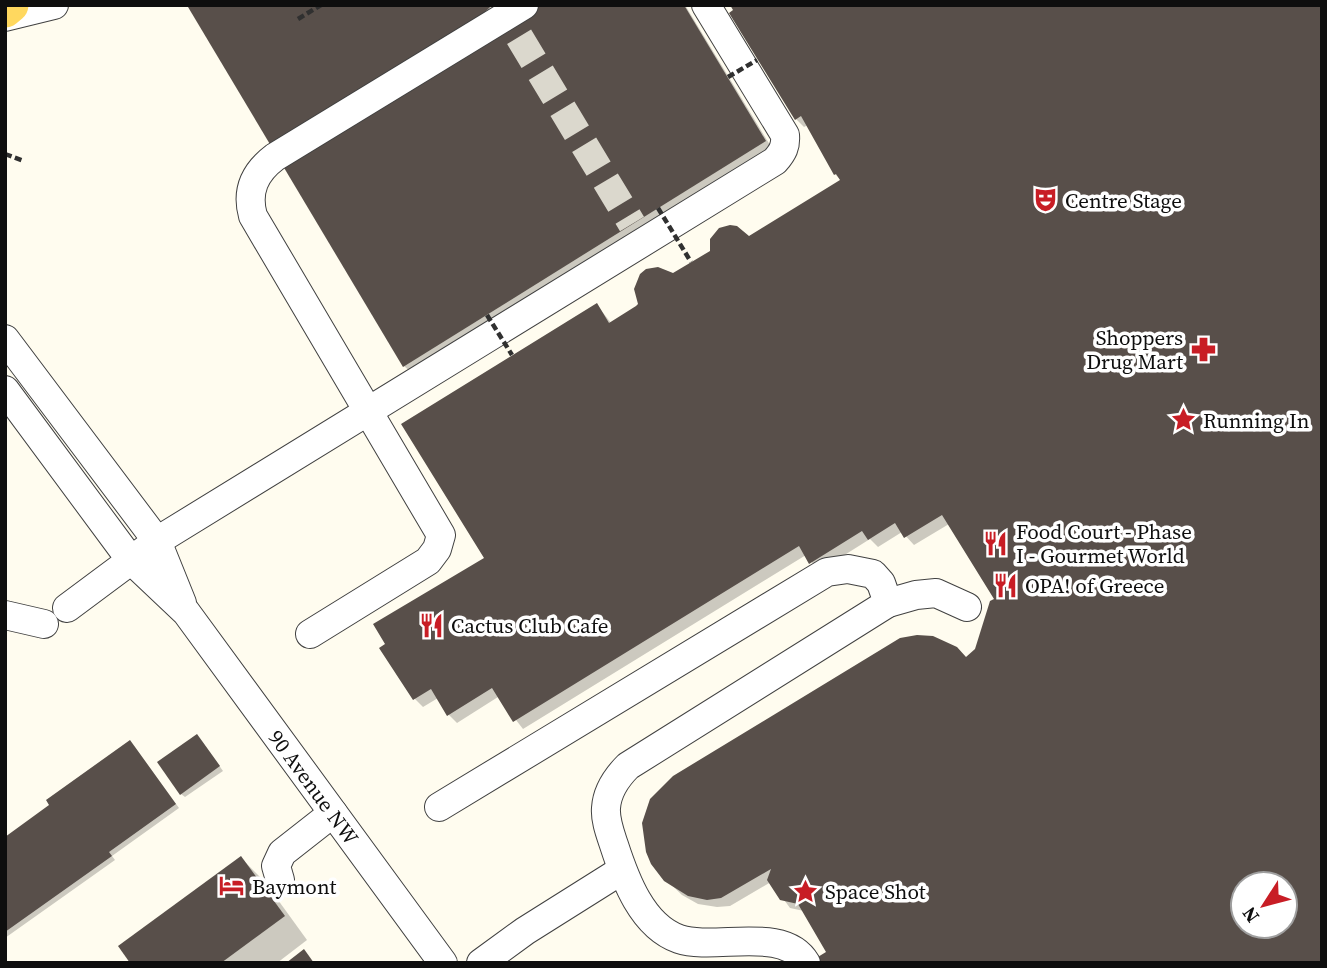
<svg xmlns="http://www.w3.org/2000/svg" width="1327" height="968" viewBox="0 0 1327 968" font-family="'Source Serif 4',serif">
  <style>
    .shadow { fill: #0003; fill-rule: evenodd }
    .building { fill: #584f4a; fill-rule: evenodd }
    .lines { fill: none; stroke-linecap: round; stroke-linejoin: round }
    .minor-tunnel { stroke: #dbd8cd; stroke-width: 28; stroke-dasharray: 28 14; stroke-linecap: butt }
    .minor-casing { stroke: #414141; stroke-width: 30 }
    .major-casing { stroke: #1f1f1f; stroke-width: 37 }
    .path { stroke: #303030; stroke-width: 4.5; stroke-dasharray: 7 3.5; stroke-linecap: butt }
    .minor { stroke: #fff; stroke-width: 28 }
    .major { stroke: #ffd85f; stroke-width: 35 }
    .path-bridge { stroke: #303030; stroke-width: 4.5; stroke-dasharray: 7 3.5; stroke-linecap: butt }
    .labels { text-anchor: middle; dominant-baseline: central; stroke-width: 7; stroke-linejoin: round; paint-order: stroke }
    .poi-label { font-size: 21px; fill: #0e0e0e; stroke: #fff; text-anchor: start }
    .street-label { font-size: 21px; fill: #0e0e0e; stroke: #fff }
  </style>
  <rect width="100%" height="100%" fill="#fffcef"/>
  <!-- shadow -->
  <g class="shadow">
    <path d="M 194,5 L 685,5 L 773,150 L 413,374 L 404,366 Z"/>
    <path d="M 1322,5 L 1322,963 L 828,952 L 804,911 L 790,908 L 771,882 L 730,906 L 717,907 L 698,904 L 682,895 L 659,873 L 977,650 L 996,600 L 949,524 L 914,545 L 902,532 L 878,547 L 870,539 L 819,571 L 806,555 L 523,729 L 498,697 L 457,723 L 449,715 L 438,698 L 423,707 L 415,699 L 381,648 L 487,559 L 597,305 L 611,323 L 842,181 L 835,174 L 808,125 L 804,127 L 796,119 L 731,14 ZM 1243,884 L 1285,884 L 1285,926 L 1243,926 Z"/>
    <path d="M 201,740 L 223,771 L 185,797 L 181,794 Z"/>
    <path d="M 134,746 L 179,808 L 112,856 L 115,860 L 5,938 L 5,839 Z"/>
    <path d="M 241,858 L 265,882 L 307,940 L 277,963 L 132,963 Z"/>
  </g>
  <!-- building -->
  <g class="building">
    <path d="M 191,5 L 684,5 L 766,141 L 403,367 L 188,7 Z"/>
    <path d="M 730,5 L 1322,5 L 1322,963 L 808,963 L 826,952 L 798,904 L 780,900 L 767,880 L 771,869 L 721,898 L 707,900 L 688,896 L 664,881 L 651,864 L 646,852 L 642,823 L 650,799 L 673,776 L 900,638 L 917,635 L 933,636 L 957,647 L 966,657 L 975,649 L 990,601 L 994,599 L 942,515 L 904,538 L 895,523 L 868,540 L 862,531 L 809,564 L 799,546 L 513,722 L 492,688 L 447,716 L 431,689 L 413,700 L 379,648 L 385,644 L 373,624 L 484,558 L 401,424 L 597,303 L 609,323 L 636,306 L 638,304 L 634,289 L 640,274 L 646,269 L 658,267 L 673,273 L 710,251 L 710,239 L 719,228 L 730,225 L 737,226 L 749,236 L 840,180 L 836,174 L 834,175 L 801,116 L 795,120 L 729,13 L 733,10 ZM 1243,884 L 1285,884 L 1285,926 L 1243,926 Z"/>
    <path d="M 197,734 L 220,766 L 180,795 L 157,762 Z"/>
    <path d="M 130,740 L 176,804 L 109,852 L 112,856 L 5,932 L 5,837 L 49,805 L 46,800 Z"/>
    <path d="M 241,856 L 285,916 L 221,963 L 130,963 L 118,946 Z"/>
    <path d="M 304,949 L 314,963 L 286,963 Z"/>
  </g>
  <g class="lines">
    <!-- minor-tunnel -->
    <path class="minor-tunnel" d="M 492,5 L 512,25 L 632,224"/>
    <defs>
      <g id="minor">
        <path d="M 5,17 L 54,5"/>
        <path d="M 5,339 L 157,541 L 182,603"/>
        <path id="s1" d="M 5,390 L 130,559 L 186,612 L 443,963"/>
        <path d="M 888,603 L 916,595 L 936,593 L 967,607"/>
        <path d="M 67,608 L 157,541 L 775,161 C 783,152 786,146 785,135 L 706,5"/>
        <path d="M 5,615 L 44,624"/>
        <path d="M 310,634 L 428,561 L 437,549 L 441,535 L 253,216 C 246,191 255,172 275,157 L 524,5"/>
        <path d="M 439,807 L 827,572 L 848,569 L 873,574 L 881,583 L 888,603 L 628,766 C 617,777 607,792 606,808 C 605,820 610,833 614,845 C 625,879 642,926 679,939 C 715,951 784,925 806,963"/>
        <path d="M 280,880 L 276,866 L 282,853 L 333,813"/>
        <path d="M 481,963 L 525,931 L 622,870"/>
      </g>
      <path id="major" d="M 5,10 L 11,5"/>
    </defs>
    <!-- minor casing -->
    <use href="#minor" class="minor-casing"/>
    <!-- major casing -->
    <use href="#major" class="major-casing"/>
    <!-- path -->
    <g class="path">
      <path d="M 298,19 L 321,5"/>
      <path d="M 5,154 L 24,161"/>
    </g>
    <!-- minor -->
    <use href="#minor" class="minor"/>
    <!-- major -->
    <use href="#major" class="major"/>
    <!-- path-bridge -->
    <g class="path-bridge">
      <path d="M 728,77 L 757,60"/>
      <path d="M 658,208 L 691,262"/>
      <path d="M 487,315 L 512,355"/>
    </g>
  </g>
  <!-- icons -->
  <defs>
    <symbol id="theatre-bare" viewBox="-9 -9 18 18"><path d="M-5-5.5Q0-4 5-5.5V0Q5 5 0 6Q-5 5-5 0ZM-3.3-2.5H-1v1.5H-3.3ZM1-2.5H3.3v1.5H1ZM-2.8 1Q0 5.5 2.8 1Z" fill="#c81d25" stroke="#fff" stroke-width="2.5" paint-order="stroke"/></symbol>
    <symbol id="pharmacy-bare" viewBox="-9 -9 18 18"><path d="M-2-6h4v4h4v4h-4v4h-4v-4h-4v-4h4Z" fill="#c81d25" stroke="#fff" stroke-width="2.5" paint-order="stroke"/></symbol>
    <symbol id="sight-bare" viewBox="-9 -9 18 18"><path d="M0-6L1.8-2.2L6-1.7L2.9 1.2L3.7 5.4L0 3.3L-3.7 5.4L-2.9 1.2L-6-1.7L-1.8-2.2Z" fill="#c81d25" stroke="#fff" stroke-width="2.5" paint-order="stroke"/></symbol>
    <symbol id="restaurant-bare" viewBox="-9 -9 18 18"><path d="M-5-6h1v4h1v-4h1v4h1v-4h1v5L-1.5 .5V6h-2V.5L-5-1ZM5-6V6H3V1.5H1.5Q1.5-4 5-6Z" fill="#c81d25" stroke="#fff" stroke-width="2.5" paint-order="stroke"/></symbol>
    <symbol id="hotel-bare" viewBox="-9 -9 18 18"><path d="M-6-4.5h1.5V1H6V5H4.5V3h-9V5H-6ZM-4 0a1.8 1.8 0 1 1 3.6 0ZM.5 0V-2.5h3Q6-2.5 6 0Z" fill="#c81d25" stroke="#fff" stroke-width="2.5" paint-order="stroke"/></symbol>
  </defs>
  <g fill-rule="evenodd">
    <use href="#theatre-bare" x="1028" y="182" width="35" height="35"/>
    <use href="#pharmacy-bare" x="1186" y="332" width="35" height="35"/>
    <use href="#sight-bare" x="1166" y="402" width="35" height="35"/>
    <use href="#restaurant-bare" x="978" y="526" width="35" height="35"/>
    <use href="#restaurant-bare" x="988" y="568" width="35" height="35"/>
    <use href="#restaurant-bare" x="414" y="608" width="35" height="35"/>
    <use href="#hotel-bare" x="214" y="868" width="35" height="35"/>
    <use href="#sight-bare" x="788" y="874" width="35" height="35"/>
  </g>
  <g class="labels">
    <!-- poi labels -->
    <g class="poi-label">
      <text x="1065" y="200">Centre Stage</text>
      <text x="1183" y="337" text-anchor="end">Shoppers<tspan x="1183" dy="24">Drug Mart</tspan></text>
      <text x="1203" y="420">Running In</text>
      <text x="1016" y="531">Food Court - Phase<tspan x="1016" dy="24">I - Gourmet World</tspan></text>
      <text x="1025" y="585">OPA! of Greece</text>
      <text x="451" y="625">Cactus Club Cafe</text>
      <text x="252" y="886">Baymont</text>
      <text x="825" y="891">Space Shot</text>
    </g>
    <!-- street labels -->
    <g class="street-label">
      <text stroke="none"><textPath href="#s1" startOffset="504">90 Avenue NW</textPath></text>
    </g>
  </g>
  <!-- border -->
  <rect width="1327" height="968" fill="none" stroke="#0e0e0e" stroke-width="14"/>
  <!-- north arrow -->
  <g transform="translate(1264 905) rotate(234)"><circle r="33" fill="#ffffff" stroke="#9f9f9f" stroke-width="2"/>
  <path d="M0-5L12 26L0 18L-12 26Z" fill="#c81d25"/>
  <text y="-10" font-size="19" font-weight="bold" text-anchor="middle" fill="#0e0e0e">N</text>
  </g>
</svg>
